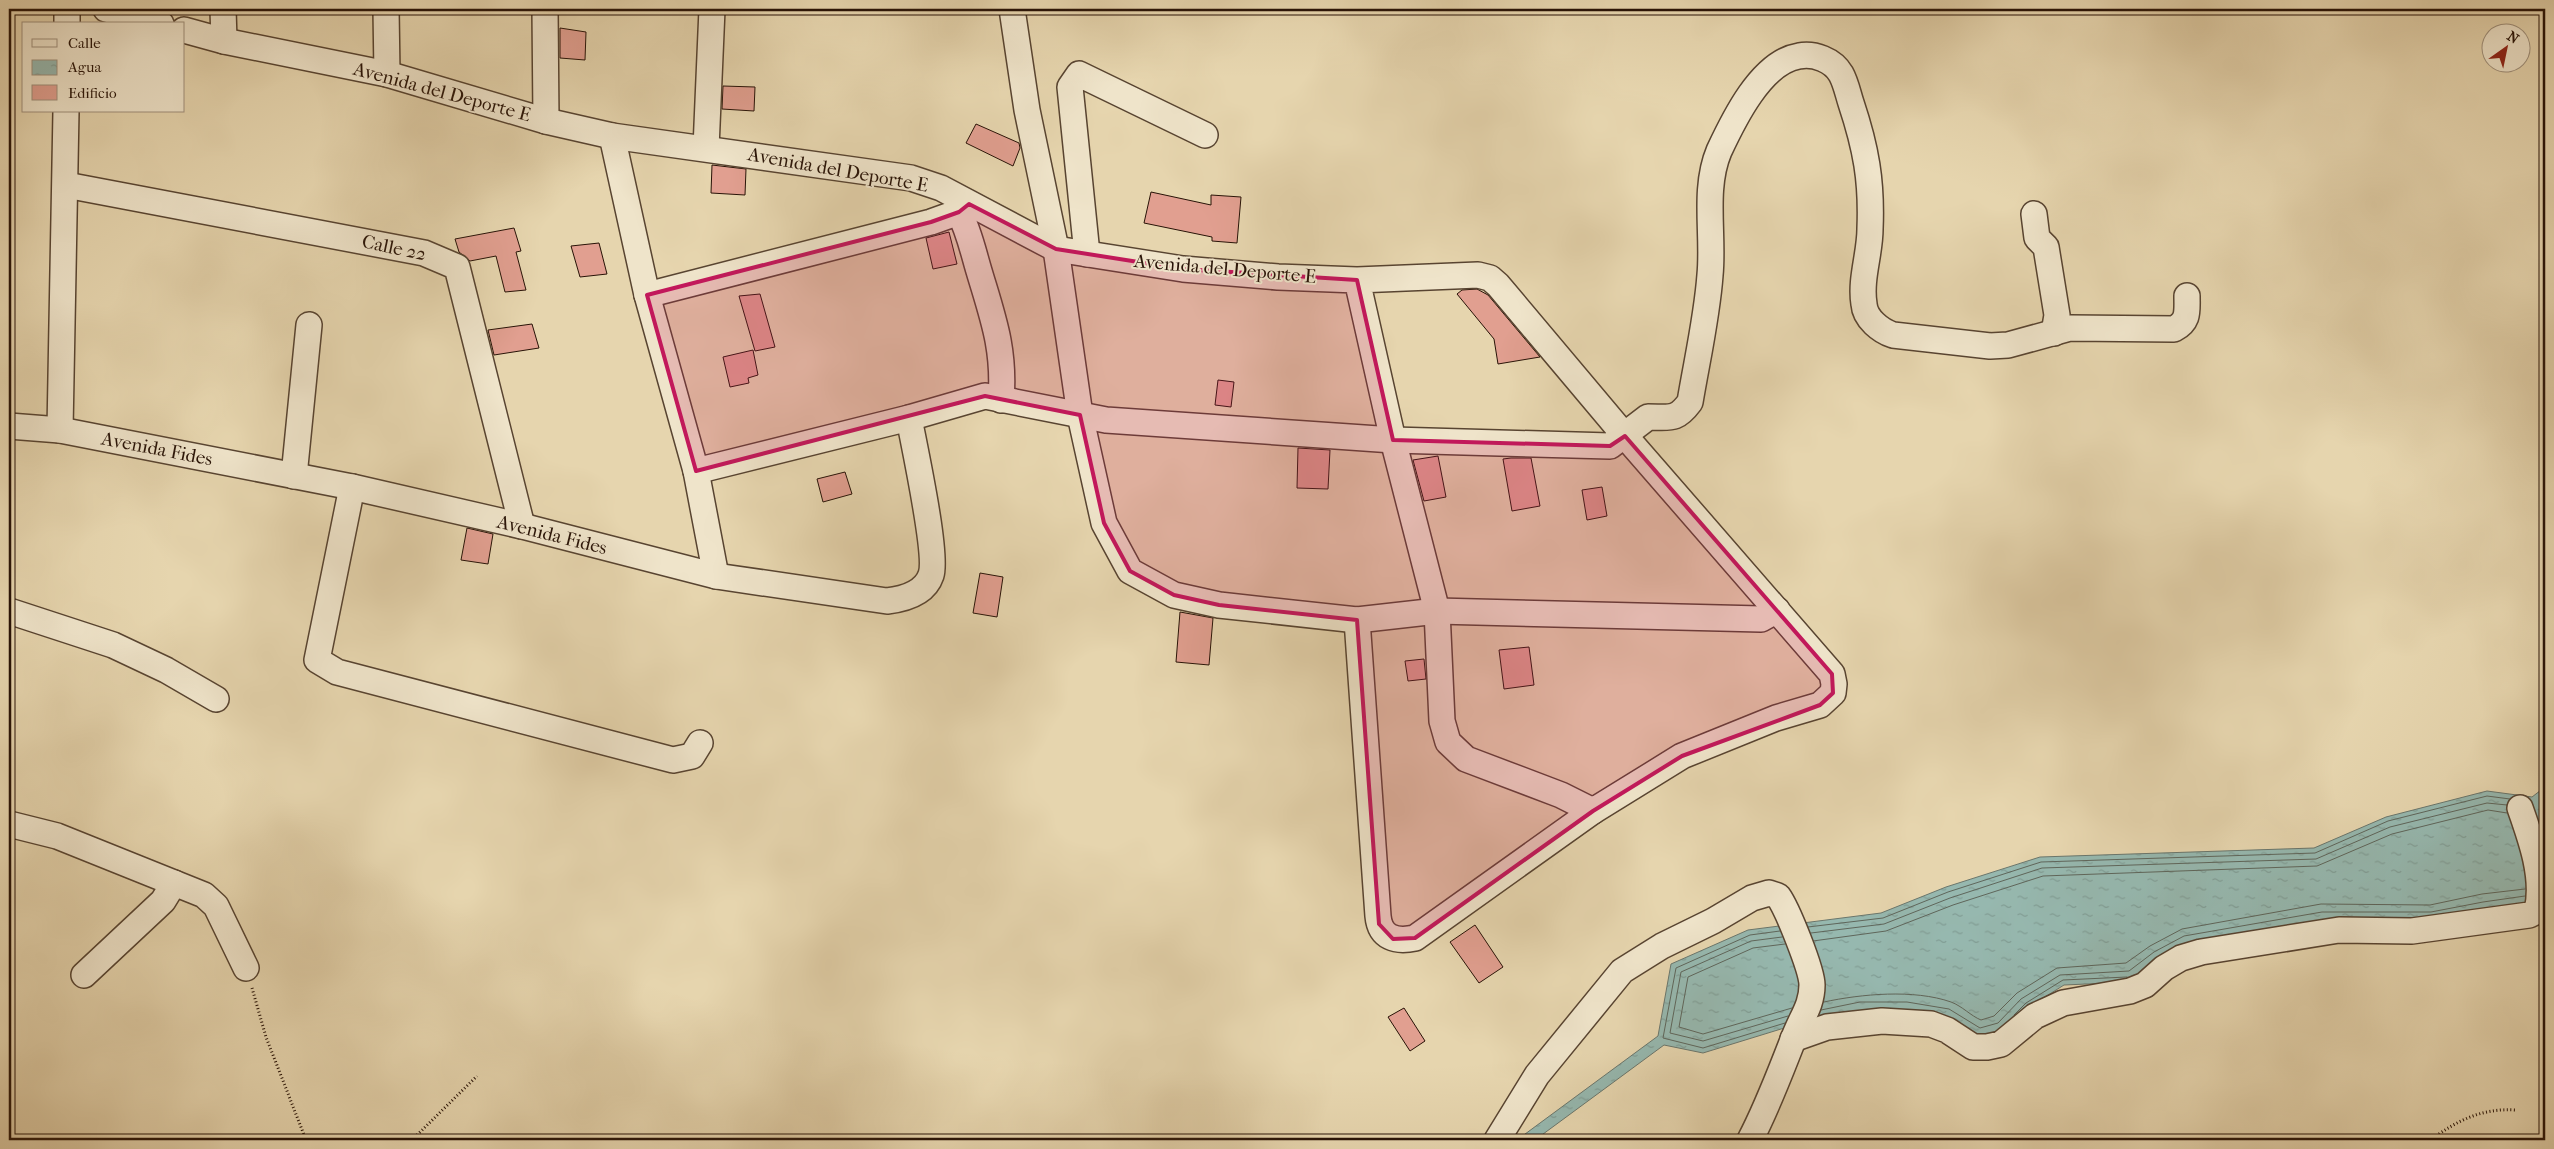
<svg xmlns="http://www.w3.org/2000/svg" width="2554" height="1149" viewBox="0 0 2554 1149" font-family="'IM FELL French Canon',serif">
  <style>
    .water { fill: url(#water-ripples); stroke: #6a766c }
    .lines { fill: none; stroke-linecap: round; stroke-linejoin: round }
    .shore { stroke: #5f665b; stroke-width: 1 }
    .building { fill: #e19f90; stroke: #281307 }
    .minor-casing { stroke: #584431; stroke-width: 28 }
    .path { stroke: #281307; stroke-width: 3; stroke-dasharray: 1 2.5; stroke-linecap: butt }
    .minor { stroke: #efe4ca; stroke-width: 25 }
    .marked { fill: #c2185b; fill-opacity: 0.2; stroke: #c2185b; stroke-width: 4; stroke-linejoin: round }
    .labels { text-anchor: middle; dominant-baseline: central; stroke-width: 4; stroke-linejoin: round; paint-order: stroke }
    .street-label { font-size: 19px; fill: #281307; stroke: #efe4ca }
  </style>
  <defs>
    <pattern id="water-ripples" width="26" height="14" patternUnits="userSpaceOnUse" patternTransform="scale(1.25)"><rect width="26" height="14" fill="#96b8af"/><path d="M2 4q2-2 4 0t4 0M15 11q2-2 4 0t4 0" fill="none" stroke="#819d95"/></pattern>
  </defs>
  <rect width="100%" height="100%" fill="#e6d5ae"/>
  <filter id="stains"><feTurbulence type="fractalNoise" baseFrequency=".004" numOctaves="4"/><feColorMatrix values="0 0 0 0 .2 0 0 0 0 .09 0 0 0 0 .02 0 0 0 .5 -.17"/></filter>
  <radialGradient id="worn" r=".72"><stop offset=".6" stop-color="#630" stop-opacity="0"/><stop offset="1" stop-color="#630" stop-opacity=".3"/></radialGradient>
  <!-- water -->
  <path class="water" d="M 2545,787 L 2545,903 L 2432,924 L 2324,923 L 2133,982 L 2064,985 L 2029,1007 L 2004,1033 L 1977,1041 L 1861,1013 L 1781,1029 L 1703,1053 L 1664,1045 L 1535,1140 L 1517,1140 L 1658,1036 L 1671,964 L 1748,930 L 1881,913 L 1946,887 L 2040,857 L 2314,848 L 2386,817 L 2487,791 L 2532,797 Z"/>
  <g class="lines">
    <!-- shore -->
    <g class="shore">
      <path d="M 1808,927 L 1883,918 L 1948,892 L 2041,862 L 2315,853 L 2388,821 L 2487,796 L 2510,799"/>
      <path d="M 1780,931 L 1750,935 L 1676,968 L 1663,1038 L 1703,1048 L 1785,1023"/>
      <path d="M 1811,933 L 1884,924 L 1950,898 L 2042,868 L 2316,859 L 2390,827 L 2487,803 L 2507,805"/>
      <path d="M 1782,937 L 1751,941 L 1681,972 L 1670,1033 L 1703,1041 L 1788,1016"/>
      <path d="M 1813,941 L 1886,931 L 1953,905 L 2043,876 L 2317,866 L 2392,834 L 2488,810 L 2507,813"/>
      <path d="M 1785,944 L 1753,948 L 1688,977 L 1679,1027 L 1703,1034 L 1792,1008"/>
      <path d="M 1824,1002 C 1861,994 1914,989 1951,1002 C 1962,1006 1971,1016 1981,1020 L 1994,1016 L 2017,993 L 2057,968 L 2126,963 L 2150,946 L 2182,929 L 2321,904 L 2430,905 L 2482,894 L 2525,889"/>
      <path d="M 1821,1010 L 1860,1002 L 1907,1002 L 1949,1009 L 1980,1028 L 1998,1023 L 2021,999 L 2060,975 L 2129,971 L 2154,952 L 2184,936 L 2322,912 L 2431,912 L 2483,902 L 2525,896"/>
      <path d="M 2014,1015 L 2026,1003 L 2063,980 L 2127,977"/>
    </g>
  </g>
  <!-- building -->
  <g class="building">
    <path d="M 560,28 L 586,32 L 585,60 L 560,58 Z"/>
    <path d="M 723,86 L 755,87 L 754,111 L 722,109 Z"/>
    <path d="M 976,124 L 1019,143 L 1020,148 L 1013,166 L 966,143 Z"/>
    <path d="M 712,165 L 746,169 L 745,195 L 711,193 Z"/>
    <path d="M 1151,192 L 1211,205 L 1211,195 L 1241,197 L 1237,243 L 1212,241 L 1212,237 L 1144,223 Z"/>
    <path d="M 514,228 L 521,251 L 516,252 L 526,290 L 505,292 L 496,256 L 470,261 L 459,252 L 455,239 Z"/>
    <path d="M 949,232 L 957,264 L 933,269 L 926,238 Z"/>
    <path d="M 599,243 L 607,274 L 580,277 L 571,246 Z"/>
    <path d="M 1477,289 L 1488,295 L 1540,357 L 1498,364 L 1494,339 L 1457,294 L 1462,290 Z"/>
    <path d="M 760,294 L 775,347 L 755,351 L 739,296 Z"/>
    <path d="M 532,324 L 539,348 L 494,355 L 488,330 Z"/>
    <path d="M 753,350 L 758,375 L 748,378 L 749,383 L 730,387 L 723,357 Z"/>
    <path d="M 1218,380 L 1234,382 L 1231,407 L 1215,405 Z"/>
    <path d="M 1298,448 L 1330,450 L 1328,489 L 1297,488 Z"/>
    <path d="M 1438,456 L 1446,497 L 1424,501 L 1413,460 Z"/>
    <path d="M 1511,458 L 1531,458 L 1540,506 L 1512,511 L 1503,459 Z"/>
    <path d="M 845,472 L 852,494 L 823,502 L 817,479 Z"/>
    <path d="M 1602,487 L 1607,516 L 1587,520 L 1582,490 Z"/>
    <path d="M 467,528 L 493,534 L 488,564 L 461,560 Z"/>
    <path d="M 980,573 L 1003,577 L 997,617 L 973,613 Z"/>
    <path d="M 1180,612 L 1213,618 L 1209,665 L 1176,662 Z"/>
    <path d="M 1529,647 L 1534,685 L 1504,689 L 1499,650 Z"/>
    <path d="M 1424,659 L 1426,679 L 1408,681 L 1405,661 Z"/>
    <path d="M 1475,925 L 1503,967 L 1479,983 L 1450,942 Z"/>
    <path d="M 1404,1008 L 1425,1041 L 1410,1051 L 1388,1017 Z"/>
  </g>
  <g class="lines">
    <defs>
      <g id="minor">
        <path d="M 106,9 L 161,24"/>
        <path d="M 223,9 L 224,41"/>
        <path d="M 386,9 L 387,74"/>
        <path d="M 545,9 L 546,121"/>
        <path d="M 1012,9 L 1027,110 L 1056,249 L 1080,415 L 1104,523 L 1130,571 L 1174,595 L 1219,605 L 1357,620 L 1437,611 L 1761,619 L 1777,610"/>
        <path d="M 67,24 L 67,9"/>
        <path d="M 184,30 L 224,41 L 387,74 L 546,121 L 612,136 L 911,178 L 941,188 L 1056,249 L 1183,269 L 1278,277 L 1357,280 L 1478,275 L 1490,278 L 1498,285 L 1625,436 L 1832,674 L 1834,684 L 1833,693 L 1820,705 L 1776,718 L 1682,756 L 1593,811 L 1561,795 L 1466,759 L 1448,742 L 1442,721 L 1437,611 L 1393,440 L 1357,280"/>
        <path d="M 612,136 L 647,295 L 696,471 L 716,576"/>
        <path d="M 706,148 L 712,9"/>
        <path d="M 66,185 L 424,253 L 457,267 L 522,526"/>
        <path d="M 959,212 C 969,231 973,251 979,271 C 993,318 1005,349 1001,400"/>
        <path d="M 2034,214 L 2037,238 L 2046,247 L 2057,315 L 2054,333"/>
        <path d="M 1087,254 L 1070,87 L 1079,74 L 1205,135"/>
        <path d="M 647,295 L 931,222 L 959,212 L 969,204"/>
        <path d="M 9,426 L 60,430 L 352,487 L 522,526 L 716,576 L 887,601 C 904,599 925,593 931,575 C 938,555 914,445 909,418"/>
        <path d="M 60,430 L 66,111"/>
        <path d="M 696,471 L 909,418 L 985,396 L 1106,420 L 1393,440 L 1610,446 L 1648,417 C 1670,417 1676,421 1690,402 C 1697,360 1707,317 1710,275 C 1714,235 1703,189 1719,151 C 1733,121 1761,62 1799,56 C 1814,53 1833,60 1841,74 C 1846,83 1848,94 1851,103 C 1866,148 1872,181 1870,229 C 1870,254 1860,279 1864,304 C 1865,319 1881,331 1893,335 L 1990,346 L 2008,345 L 2070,328 L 2174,329 C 2189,321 2187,312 2187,296"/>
        <path d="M 294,476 L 309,325"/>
        <path d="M 352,487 L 317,660 L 337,672 L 673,760 L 692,756 L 700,743"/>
        <path d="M 9,611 L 113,645 L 166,670 L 216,699"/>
        <path d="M 1357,620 L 1378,916 C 1380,938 1396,942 1415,938 L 1593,811"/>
        <path d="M 9,824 L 57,836 L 204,895 L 216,906 L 246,968"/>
        <path d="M 84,975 L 163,901 L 174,883"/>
        <path d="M 1793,1039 L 1827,1027 L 1882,1021 L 1931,1024 L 1947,1030 L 1973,1047 L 1987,1047 L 2001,1044 L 2035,1016 L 2048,1010 L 2063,1003 L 2130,991 L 2145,985 L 2164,968 L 2181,958 L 2201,952 L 2339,930 L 2412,931 L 2529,915 L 2537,911 C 2545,878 2531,839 2520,808"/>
        <path d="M 1497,1140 L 1537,1075 L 1622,971 L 1662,946 L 1713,921 L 1752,898 L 1769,893 L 1778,896 C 1787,908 1812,970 1812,985 C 1812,1005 1802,1017 1795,1035 C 1781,1070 1768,1106 1750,1140"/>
      </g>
    </defs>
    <!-- minor casing -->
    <use href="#minor" class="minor-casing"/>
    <!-- path -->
    <g class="path">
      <path d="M 252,988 L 266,1037 L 306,1140"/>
      <path d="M 412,1140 L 477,1076"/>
      <path d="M 2430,1140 C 2457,1121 2481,1108 2515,1110"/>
    </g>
    <!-- minor -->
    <use href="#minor" class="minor"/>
  </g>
  <!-- marked area -->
  <path class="marked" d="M 969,204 L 1056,249 L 1183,269 L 1357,280 L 1393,440 L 1610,446 L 1625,436 L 1832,674 L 1833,693 L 1820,705 L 1682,756 L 1593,811 L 1415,938 L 1393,939 L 1379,924 L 1357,620 L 1219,605 L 1174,595 L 1130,571 L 1104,523 L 1080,415 L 985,396 L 696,471 L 647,295 L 931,222 L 959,212 Z"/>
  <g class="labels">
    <!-- street labels -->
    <g class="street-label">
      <text transform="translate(442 92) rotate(15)">Avenida del Deporte E</text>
      <text transform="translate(838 170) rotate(10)">Avenida del Deporte E</text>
      <text transform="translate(394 248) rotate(12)">Calle 22</text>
      <text transform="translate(1225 269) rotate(5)">Avenida del Deporte E</text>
      <text transform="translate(157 449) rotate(11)">Avenida Fides</text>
      <text transform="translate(552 535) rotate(14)">Avenida Fides</text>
    </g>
  </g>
  <!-- margin -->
  <rect width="2554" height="1149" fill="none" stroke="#e6d5ae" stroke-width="30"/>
  <rect x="10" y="10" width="2534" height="1129" fill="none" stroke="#281307" stroke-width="2.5"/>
  <rect x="15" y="15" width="2524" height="1119" fill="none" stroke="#281307"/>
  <!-- legend -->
  <rect x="22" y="22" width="162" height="90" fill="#efe4ca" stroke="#9f907c"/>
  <rect x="32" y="39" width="25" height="8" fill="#efe4ca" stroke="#9f907c"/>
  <text x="68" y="48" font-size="15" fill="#281307">Calle</text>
  <rect x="32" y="60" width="25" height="15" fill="url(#water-ripples)" stroke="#9f907c"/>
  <text x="68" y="72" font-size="15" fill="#281307">Agua</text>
  <rect x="32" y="85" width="25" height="15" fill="#e19f90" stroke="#9f907c"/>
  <text x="68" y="98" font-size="15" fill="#281307">Edificio</text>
  <!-- north arrow -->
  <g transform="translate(2506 48) rotate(33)"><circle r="24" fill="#efe4ca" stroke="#9f907c"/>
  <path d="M0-4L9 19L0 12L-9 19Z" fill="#8f2418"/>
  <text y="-8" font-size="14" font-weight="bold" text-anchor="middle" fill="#281307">N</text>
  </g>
  <rect width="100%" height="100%" filter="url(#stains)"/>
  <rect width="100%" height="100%" fill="url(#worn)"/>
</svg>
